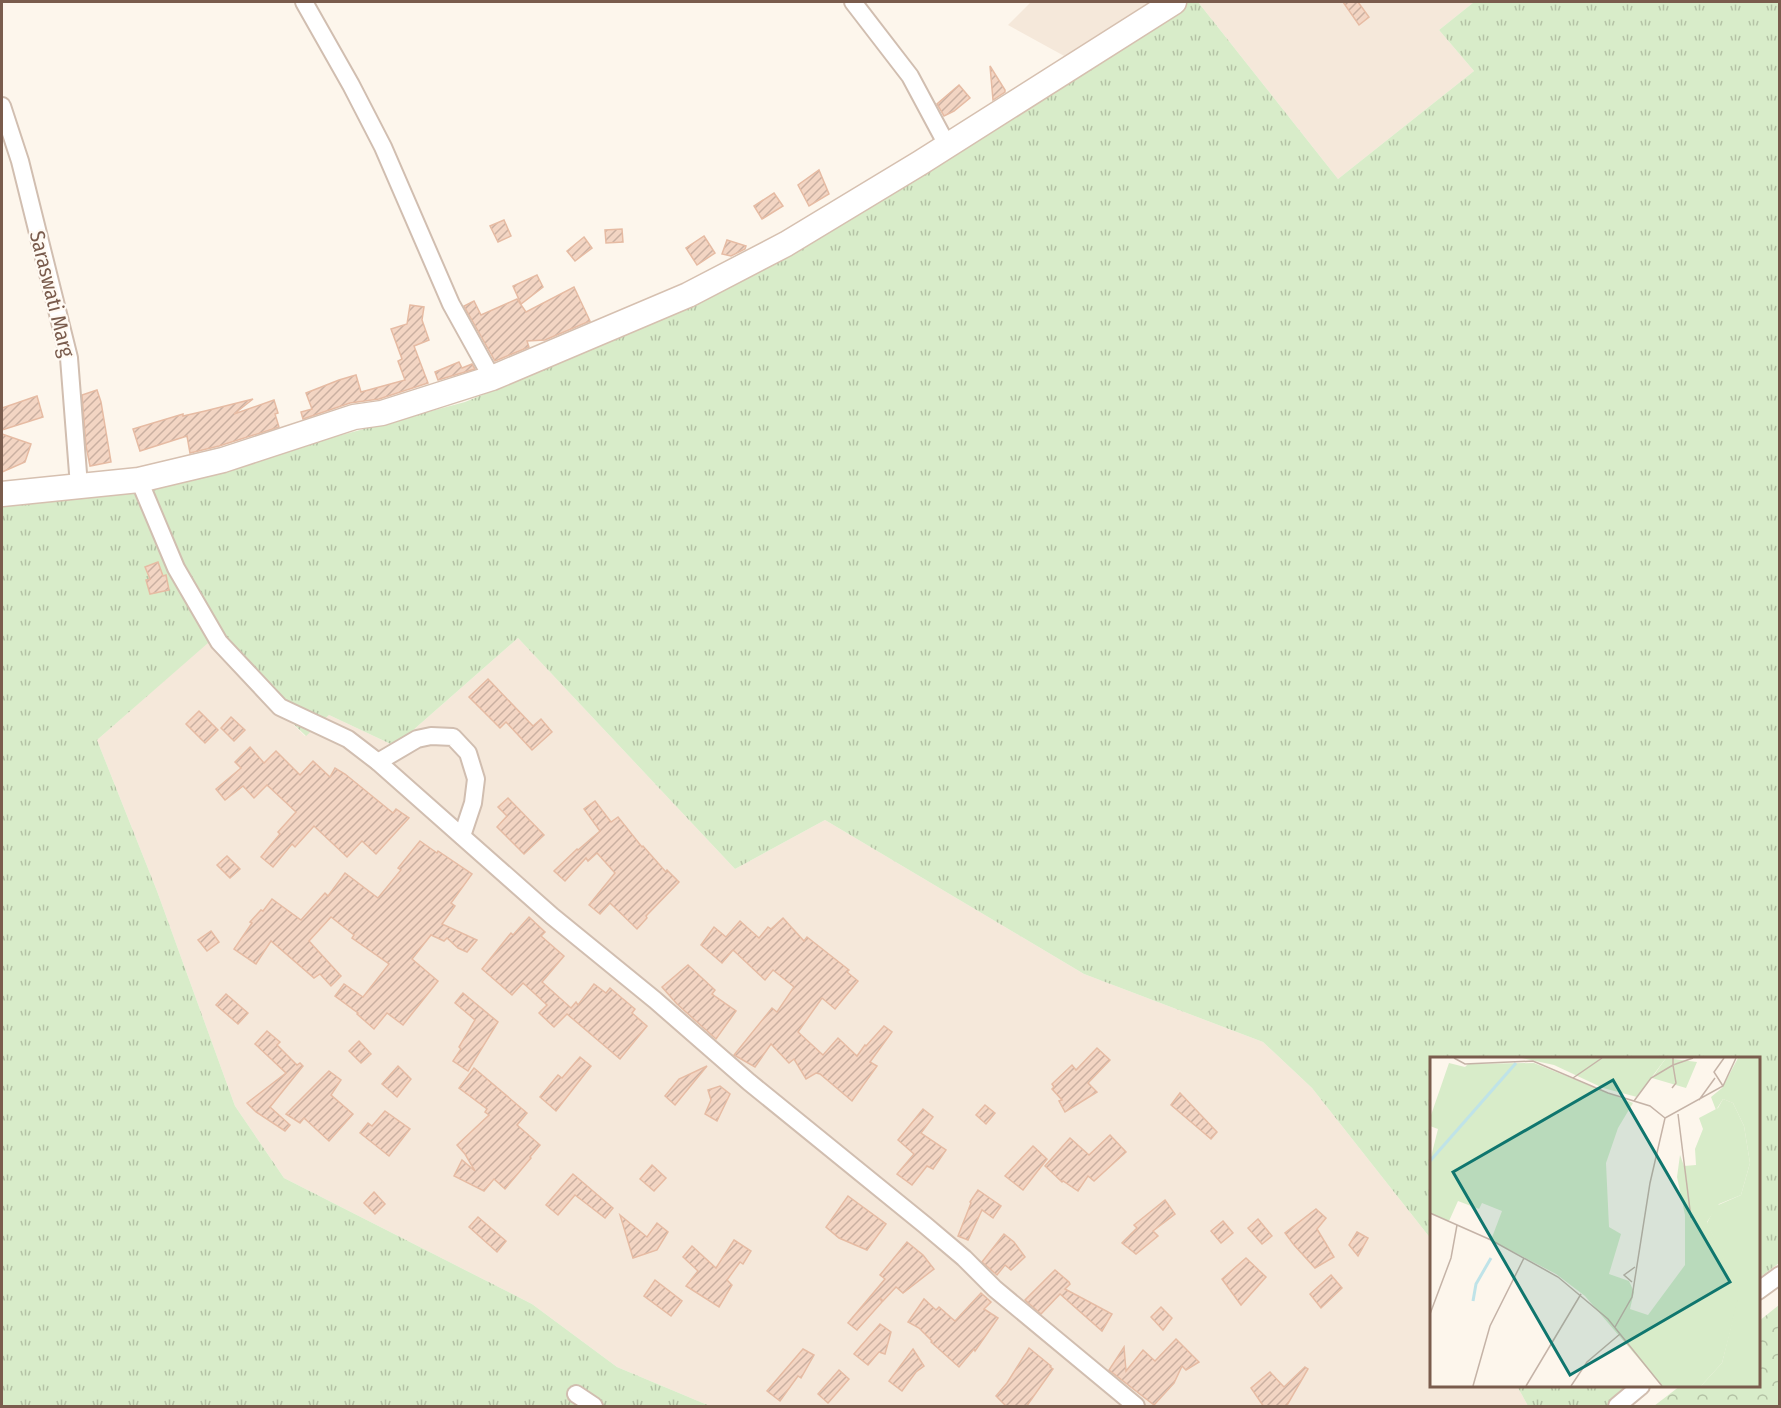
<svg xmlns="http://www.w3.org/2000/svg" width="1781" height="1408" viewBox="0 0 1781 1408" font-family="'Fira Sans Condensed',sans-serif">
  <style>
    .residential { fill: #f5e8da }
    .grass { fill: url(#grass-tufts) }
    .forest { fill: url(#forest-crowns) }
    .building { fill: url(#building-hatch); stroke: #e6bba3; stroke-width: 1.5 }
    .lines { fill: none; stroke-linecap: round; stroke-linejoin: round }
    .street-casing { stroke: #d1beb0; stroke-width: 20 }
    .secondary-casing { stroke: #d6c0b0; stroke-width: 27 }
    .street { stroke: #fff; stroke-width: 16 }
    .secondary { stroke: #fff; stroke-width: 24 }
    .labels { text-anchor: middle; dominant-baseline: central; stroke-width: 4.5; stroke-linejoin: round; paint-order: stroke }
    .street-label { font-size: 21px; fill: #7a5c4d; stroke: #fffaf3 }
    .inset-river { fill: none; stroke: #bfe3e8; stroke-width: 3 }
    .inset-road { fill: none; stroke: #c5b3a7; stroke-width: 1.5 }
    .view { fill: #0f766e; fill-opacity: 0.15; stroke: #0f766e; stroke-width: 3 }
    .inset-edge { fill: none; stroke: #7a5c4d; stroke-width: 3 }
  </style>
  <defs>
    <pattern id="grass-tufts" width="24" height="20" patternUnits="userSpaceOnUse" patternTransform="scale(1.5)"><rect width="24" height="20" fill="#d8ecc9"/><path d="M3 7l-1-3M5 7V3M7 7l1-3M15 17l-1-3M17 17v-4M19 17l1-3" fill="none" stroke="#b4c2a5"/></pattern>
    <pattern id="forest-crowns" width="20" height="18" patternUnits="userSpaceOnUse" patternTransform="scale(1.5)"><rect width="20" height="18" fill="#d8ecc9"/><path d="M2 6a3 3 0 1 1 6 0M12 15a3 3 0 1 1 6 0" fill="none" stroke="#b4c2a5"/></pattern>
    <pattern id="building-hatch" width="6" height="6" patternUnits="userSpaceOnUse" patternTransform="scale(1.5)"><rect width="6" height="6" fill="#f3d5c3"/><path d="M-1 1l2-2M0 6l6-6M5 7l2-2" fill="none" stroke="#cab0a1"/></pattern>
  </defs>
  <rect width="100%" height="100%" fill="#fdf6ec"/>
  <!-- residential -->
  <g class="residential">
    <path d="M 1031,2 L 1174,2 L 1077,63 L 1008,25 Z"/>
    <path d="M 1198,2 L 1474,2 L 1439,30 L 1474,71 L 1338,179 Z"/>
    <path d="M 518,638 L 735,869 L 825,820 L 1084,974 L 1263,1042 L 1312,1088 L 1431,1239 L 1432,1386 L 1517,1386 L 1528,1406 L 710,1406 L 617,1367 L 532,1304 L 284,1178 L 235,1106 L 157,891 L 97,740 L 208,642 L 305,736 L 329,715 L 395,746 Z"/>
  </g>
  <!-- grass -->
  <g class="grass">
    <path d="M 1174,2 L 1198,2 L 1338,179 L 1474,71 L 1439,30 L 1474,2 L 1779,2 L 1779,1263 L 1759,1278 L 1758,1058 L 1432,1058 L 1431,1239 L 1312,1088 L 1263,1042 L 1084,974 L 825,820 L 735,869 L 518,638 L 395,746 L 329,715 L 306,736 L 208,643 L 97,740 L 157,891 L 235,1106 L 284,1178 L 532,1304 L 617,1367 L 710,1406 L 2,1406 L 2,500 L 274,453 L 465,402 L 526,377 L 628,333 Z"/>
    <path d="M 1517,1386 L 1630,1386 L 1606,1406 L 1528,1406 Z"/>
  </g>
  <!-- forest -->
  <path class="forest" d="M 1779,1305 L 1779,1406 L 1654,1406 L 1680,1386 L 1758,1386 L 1759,1321 Z"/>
  <!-- building -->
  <g class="building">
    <path d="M 1343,2 L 1358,2 L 1369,17 L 1359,25 Z"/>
    <path d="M 990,66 L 1005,90 L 1005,92 L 993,100 Z"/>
    <path d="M 959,85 L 970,98 L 954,111 L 944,116 L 937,104 Z"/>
    <path d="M 819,170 L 829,194 L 809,206 L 798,185 Z"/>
    <path d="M 774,193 L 783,206 L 762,219 L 754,206 Z"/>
    <path d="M 504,220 L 511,236 L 498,242 L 490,226 Z"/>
    <path d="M 622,229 L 623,242 L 606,243 L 605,230 Z"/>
    <path d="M 704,236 L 715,253 L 697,265 L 686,248 Z"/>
    <path d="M 584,237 L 592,248 L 575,261 L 567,251 Z"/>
    <path d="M 727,240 L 746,246 L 745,249 L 731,256 L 722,254 Z"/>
    <path d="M 537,275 L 543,287 L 521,304 L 513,286 Z"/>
    <path d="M 574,287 L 590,321 L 545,340 L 527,341 L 529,347 L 495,361 L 464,306 L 474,301 L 481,315 L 517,299 L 526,312 Z"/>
    <path d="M 410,305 L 424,307 L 422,320 L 429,340 L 414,346 L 428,383 L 379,399 L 350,403 L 303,419 L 301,412 L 312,409 L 306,393 L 339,380 L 356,375 L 361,392 L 405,380 L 398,361 L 402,359 L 391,329 L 407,324 Z"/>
    <path d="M 459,362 L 462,368 L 472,364 L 475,369 L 438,380 L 435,372 Z"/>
    <path d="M 97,390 L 101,402 L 111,462 L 90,466 L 86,446 L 82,395 Z"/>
    <path d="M 37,396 L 43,417 L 2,430 L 2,408 Z"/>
    <path d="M 253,399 L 234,414 L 274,400 L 278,413 L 275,414 L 279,427 L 219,446 L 190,453 L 187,436 L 140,451 L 133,429 L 183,414 L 183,416 L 205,411 Z"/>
    <path d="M 2,434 L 31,444 L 25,462 L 2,472 Z"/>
    <path d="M 158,562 L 163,576 L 166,575 L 169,590 L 150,594 L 146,580 L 150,579 L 145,567 Z"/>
    <path d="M 488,679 L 533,726 L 541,719 L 552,732 L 532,750 L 506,722 L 500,728 L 469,697 Z"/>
    <path d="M 199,711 L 218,730 L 205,743 L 186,724 Z"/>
    <path d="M 231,717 L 245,730 L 234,741 L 221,728 Z"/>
    <path d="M 250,747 L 264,763 L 276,751 L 300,775 L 313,761 L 330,777 L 335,768 L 345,774 L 393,813 L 396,809 L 409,818 L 376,854 L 362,841 L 347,857 L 314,826 L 295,847 L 292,844 L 273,867 L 261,857 L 280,834 L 278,832 L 296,812 L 267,785 L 254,798 L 243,786 L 225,800 L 216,789 L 241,768 L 235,762 Z"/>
    <path d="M 508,798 L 544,835 L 524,854 L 497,827 L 507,816 L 498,807 Z"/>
    <path d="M 595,801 L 611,822 L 618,817 L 642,847 L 643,846 L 666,872 L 667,870 L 679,882 L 646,916 L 647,918 L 637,929 L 610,903 L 600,914 L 589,905 L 615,873 L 597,853 L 588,861 L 586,858 L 565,881 L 554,871 L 577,849 L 578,850 L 600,831 L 584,809 Z"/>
    <path d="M 420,841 L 437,853 L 438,851 L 472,874 L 451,903 L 455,906 L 442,924 L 477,940 L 467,952 L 458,948 L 447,938 L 444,941 L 431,935 L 412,959 L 438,981 L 403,1025 L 387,1013 L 374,1029 L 357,1014 L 358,1013 L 335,996 L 344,984 L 363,997 L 389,964 L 352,938 L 354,935 L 331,917 L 309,941 L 341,976 L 331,986 L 320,974 L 314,978 L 271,941 L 256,964 L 234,949 L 252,923 L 250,922 L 261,910 L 263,911 L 272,899 L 301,920 L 325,893 L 328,896 L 345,873 L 378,898 L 401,870 L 398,868 Z"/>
    <path d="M 227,856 L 240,869 L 230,878 L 217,865 Z"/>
    <path d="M 529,917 L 545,932 L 541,936 L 564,956 L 542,982 L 571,1008 L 576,1002 L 578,1005 L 594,984 L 606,993 L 610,988 L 635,1009 L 632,1013 L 647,1026 L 620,1059 L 567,1014 L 554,1027 L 539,1013 L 547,1005 L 523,983 L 512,995 L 482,969 L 511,933 L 513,935 Z"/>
    <path d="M 783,918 L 804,941 L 807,937 L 849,970 L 847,972 L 858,981 L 835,1009 L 822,998 L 798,1032 L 823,1055 L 838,1038 L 857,1056 L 865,1045 L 866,1046 L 884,1026 L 892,1032 L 870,1062 L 877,1066 L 852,1101 L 820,1074 L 816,1073 L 806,1079 L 794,1059 L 789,1063 L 771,1044 L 755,1067 L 734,1055 L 772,1008 L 777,1012 L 794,987 L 773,970 L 765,980 L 733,950 L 722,963 L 701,945 L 714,927 L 726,937 L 740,921 L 759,938 L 768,927 L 771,929 Z"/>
    <path d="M 211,931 L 219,942 L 207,951 L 198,940 Z"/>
    <path d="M 688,965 L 715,990 L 712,994 L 736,1011 L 716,1039 L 677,1004 L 662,987 Z"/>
    <path d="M 463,993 L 498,1022 L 468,1071 L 453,1061 L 461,1049 L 459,1047 L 475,1020 L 455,1003 Z"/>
    <path d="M 226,994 L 248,1013 L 238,1024 L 216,1005 Z"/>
    <path d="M 267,1031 L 280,1042 L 277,1045 L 297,1065 L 300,1063 L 303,1066 L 270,1107 L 290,1125 L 285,1131 L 256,1112 L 247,1103 L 286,1073 L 255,1044 Z"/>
    <path d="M 359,1041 L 371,1054 L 361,1063 L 349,1051 Z"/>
    <path d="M 1097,1048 L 1110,1060 L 1088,1083 L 1097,1092 L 1065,1112 L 1059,1101 L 1062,1100 L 1052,1089 L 1054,1087 L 1052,1084 L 1072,1065 L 1076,1070 Z"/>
    <path d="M 580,1057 L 591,1066 L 556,1111 L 540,1097 L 558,1075 L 562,1078 Z"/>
    <path d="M 398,1066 L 411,1079 L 397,1097 L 382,1084 Z"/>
    <path d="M 707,1066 L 675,1105 L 665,1096 L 679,1079 Z"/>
    <path d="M 474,1068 L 527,1113 L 517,1125 L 540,1145 L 530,1157 L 531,1158 L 505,1189 L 494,1179 L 484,1191 L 454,1176 L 462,1160 L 475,1171 L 465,1154 L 457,1145 L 489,1115 L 485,1112 L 487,1109 L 459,1088 Z"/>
    <path d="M 329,1071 L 341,1080 L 331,1095 L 353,1114 L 329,1141 L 304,1118 L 300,1123 L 286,1114 Z"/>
    <path d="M 720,1086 L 730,1094 L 717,1121 L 705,1114 L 711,1100 L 708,1090 Z"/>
    <path d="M 1180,1093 L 1217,1132 L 1211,1139 L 1171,1105 Z"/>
    <path d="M 985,1105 L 995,1113 L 986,1124 L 976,1115 Z"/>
    <path d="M 923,1109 L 933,1117 L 921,1133 L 946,1150 L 933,1169 L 927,1166 L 912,1185 L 897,1174 L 914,1154 L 898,1140 Z"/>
    <path d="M 385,1111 L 410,1129 L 389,1156 L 360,1133 L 368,1123 L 372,1126 Z"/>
    <path d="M 1110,1135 L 1126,1152 L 1094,1181 L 1088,1176 L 1078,1191 L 1063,1181 L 1062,1182 L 1045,1166 L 1070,1138 L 1089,1155 Z"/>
    <path d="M 1033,1146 L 1047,1159 L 1023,1190 L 1005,1176 Z"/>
    <path d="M 652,1165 L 666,1178 L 654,1191 L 640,1179 Z"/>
    <path d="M 573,1174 L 613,1208 L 605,1218 L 575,1195 L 558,1215 L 546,1205 Z"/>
    <path d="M 978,1190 L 1001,1206 L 993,1218 L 982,1210 L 968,1240 L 958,1236 L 971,1203 L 970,1202 Z"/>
    <path d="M 374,1192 L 385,1204 L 375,1214 L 364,1203 Z"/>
    <path d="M 848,1196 L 886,1224 L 867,1250 L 839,1238 L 826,1227 Z"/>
    <path d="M 1165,1200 L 1175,1214 L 1153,1231 L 1158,1236 L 1136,1254 L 1122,1243 L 1137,1228 L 1134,1225 Z"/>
    <path d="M 1316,1209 L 1326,1218 L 1317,1229 L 1334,1257 L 1315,1268 L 1294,1245 L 1285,1233 Z"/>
    <path d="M 620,1215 L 647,1237 L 657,1223 L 668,1232 L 657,1250 L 633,1258 Z"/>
    <path d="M 478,1217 L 506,1241 L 497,1252 L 469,1227 Z"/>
    <path d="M 1258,1219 L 1272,1236 L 1262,1244 L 1248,1228 Z"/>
    <path d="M 1223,1221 L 1233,1233 L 1221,1243 L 1211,1231 Z"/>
    <path d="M 1357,1232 L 1368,1238 L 1358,1256 L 1349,1245 Z"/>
    <path d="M 1004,1234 L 1014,1242 L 1025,1257 L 1011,1270 L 1005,1265 L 997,1275 L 982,1262 Z"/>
    <path d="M 734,1240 L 751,1251 L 743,1264 L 740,1262 L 727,1280 L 732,1285 L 719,1307 L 686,1286 L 698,1271 L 683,1257 L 692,1246 L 716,1268 Z"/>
    <path d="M 907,1242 L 923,1255 L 934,1269 L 903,1293 L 896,1287 L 883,1301 L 880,1298 L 882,1302 L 857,1330 L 848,1323 L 885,1279 L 880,1275 Z"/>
    <path d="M 1246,1258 L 1266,1277 L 1241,1305 L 1222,1279 Z"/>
    <path d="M 1055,1270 L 1069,1282 L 1070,1284 L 1065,1289 L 1112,1314 L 1102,1331 L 1060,1294 L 1041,1314 L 1025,1300 Z"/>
    <path d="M 1331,1275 L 1342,1288 L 1321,1308 L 1310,1294 Z"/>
    <path d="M 655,1280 L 682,1301 L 671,1316 L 644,1296 Z"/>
    <path d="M 981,1293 L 991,1302 L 984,1309 L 998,1318 L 975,1351 L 974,1349 L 959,1367 L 931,1342 L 932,1341 L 919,1328 L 908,1322 L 924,1299 L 936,1310 L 939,1307 L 955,1321 Z"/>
    <path d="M 1161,1307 L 1172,1318 L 1163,1330 L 1151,1317 Z"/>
    <path d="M 880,1324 L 891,1332 L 885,1354 L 879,1352 L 868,1365 L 854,1354 Z"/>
    <path d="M 1176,1339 L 1199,1362 L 1186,1370 L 1182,1366 L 1174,1383 L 1154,1405 L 1109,1370 L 1124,1347 L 1126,1371 L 1143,1350 L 1155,1361 Z"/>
    <path d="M 1029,1348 L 1051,1366 L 1050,1367 L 1053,1369 L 1026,1407 L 1007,1407 L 996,1396 L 1007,1383 Z"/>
    <path d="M 803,1349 L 814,1355 L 801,1378 L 798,1376 L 780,1401 L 767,1391 Z"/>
    <path d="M 913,1349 L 924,1366 L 916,1372 L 902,1391 L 889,1381 Z"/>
    <path d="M 1305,1367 L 1308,1369 L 1286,1407 L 1264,1407 L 1251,1388 L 1270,1372 L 1284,1387 Z"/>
    <path d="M 839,1370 L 849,1379 L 828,1403 L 818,1394 Z"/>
  </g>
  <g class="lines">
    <defs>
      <g id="street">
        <path d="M 304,2 L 351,85 L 383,147 L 451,304 L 492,378"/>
        <path d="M 853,2 L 910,76 L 947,145"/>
        <path d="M 2,106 L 20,161 L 69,358 L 79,486"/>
        <path d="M 139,480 L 176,568 L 219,642 L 280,707 L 348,739 L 378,762 L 552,916 L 655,1000 L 749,1082 L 925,1225 L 964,1258 L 995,1289 L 1136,1406"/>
        <path d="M 378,762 L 417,739 L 431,736 L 453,737 L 468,753 L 476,779 L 473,803 L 462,836"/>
        <path d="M 1758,1291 L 1780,1275"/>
        <path d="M 576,1394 L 594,1406"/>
        <path d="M 1617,1406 L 1641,1386"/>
      </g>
      <path id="secondary" d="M 2,494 L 139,480 L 223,460 L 354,417 L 382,413 L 492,378 L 688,295 L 786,244 L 920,163 L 1174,2"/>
    </defs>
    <!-- street casing -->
    <use href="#street" class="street-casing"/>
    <!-- secondary casing -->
    <use href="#secondary" class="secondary-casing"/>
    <!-- street -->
    <use href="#street" class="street"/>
    <!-- secondary -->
    <use href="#secondary" class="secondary"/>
  </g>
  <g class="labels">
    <!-- street labels -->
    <g class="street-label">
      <text transform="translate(52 294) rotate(76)">Saraswati Marg</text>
    </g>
  </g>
  <!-- overview -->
  <g transform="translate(1430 1057)">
    <rect width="330" height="330" fill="#fdf6ec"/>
    <path d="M 236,1 L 267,5 L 256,31 L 222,21 ZM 19,6 L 35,10 L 38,7 L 104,6 L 203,46 L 188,71 L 176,106 L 179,170 L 191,177 L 179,217 L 199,224 L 204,235 L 200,252 L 218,258 L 255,208 L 255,158 L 247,120 L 250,98 L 254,109 L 266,108 L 265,92 L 273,72 L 269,61 L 288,51 L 293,42 L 303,46 L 314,69 L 320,106 L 311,138 L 289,147 L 277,165 L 310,237 L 292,306 L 271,329 L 232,329 L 155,239 L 126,217 L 61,183 L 72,154 L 52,146 L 49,152 L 28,144 L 19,164 L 0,156 L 0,104 L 8,72 L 0,69 L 0,61 Z" fill="#d8ecc9"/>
    <path d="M 92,1 L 236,1 L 207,40 L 173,31 L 124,8 ZM 308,1 L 330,1 L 330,329 L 271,329 L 292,306 L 309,237 L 277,166 L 286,149 L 311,138 L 320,106 L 314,69 L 303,46 L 293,42 L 286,53 L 281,40 L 292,31 Z" fill="#d8ecc9"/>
    <path class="inset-river" d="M 0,104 L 86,6M 43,244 L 46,227 L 61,201"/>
    <path class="inset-road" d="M 24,1 L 35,7 L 103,4 L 178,36 L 220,49 L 235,61M 143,21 L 172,1M 293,29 L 284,15 L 294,1M 242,31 L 246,26 L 243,8 L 263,1M 269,43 L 285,21M 204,44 L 221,21 L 243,8 L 243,1M 248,57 L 261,161M 0,156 L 61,183 L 128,220 L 178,262 L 232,329M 202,225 L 194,218 L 205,210M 0,257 L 21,201 L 27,168M 185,270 L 202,240 L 220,126 L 235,61 L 293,29 L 306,1M 43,329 L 60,269 L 94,201M 96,329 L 151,237M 141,329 L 157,305 L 190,277"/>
    <path class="view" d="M 183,23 L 300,225 L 140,318 L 23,115 Z"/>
    <rect width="330" height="330" class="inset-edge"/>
  </g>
  <!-- border -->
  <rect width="1781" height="1408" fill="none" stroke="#7a5c4d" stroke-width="6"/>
</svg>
